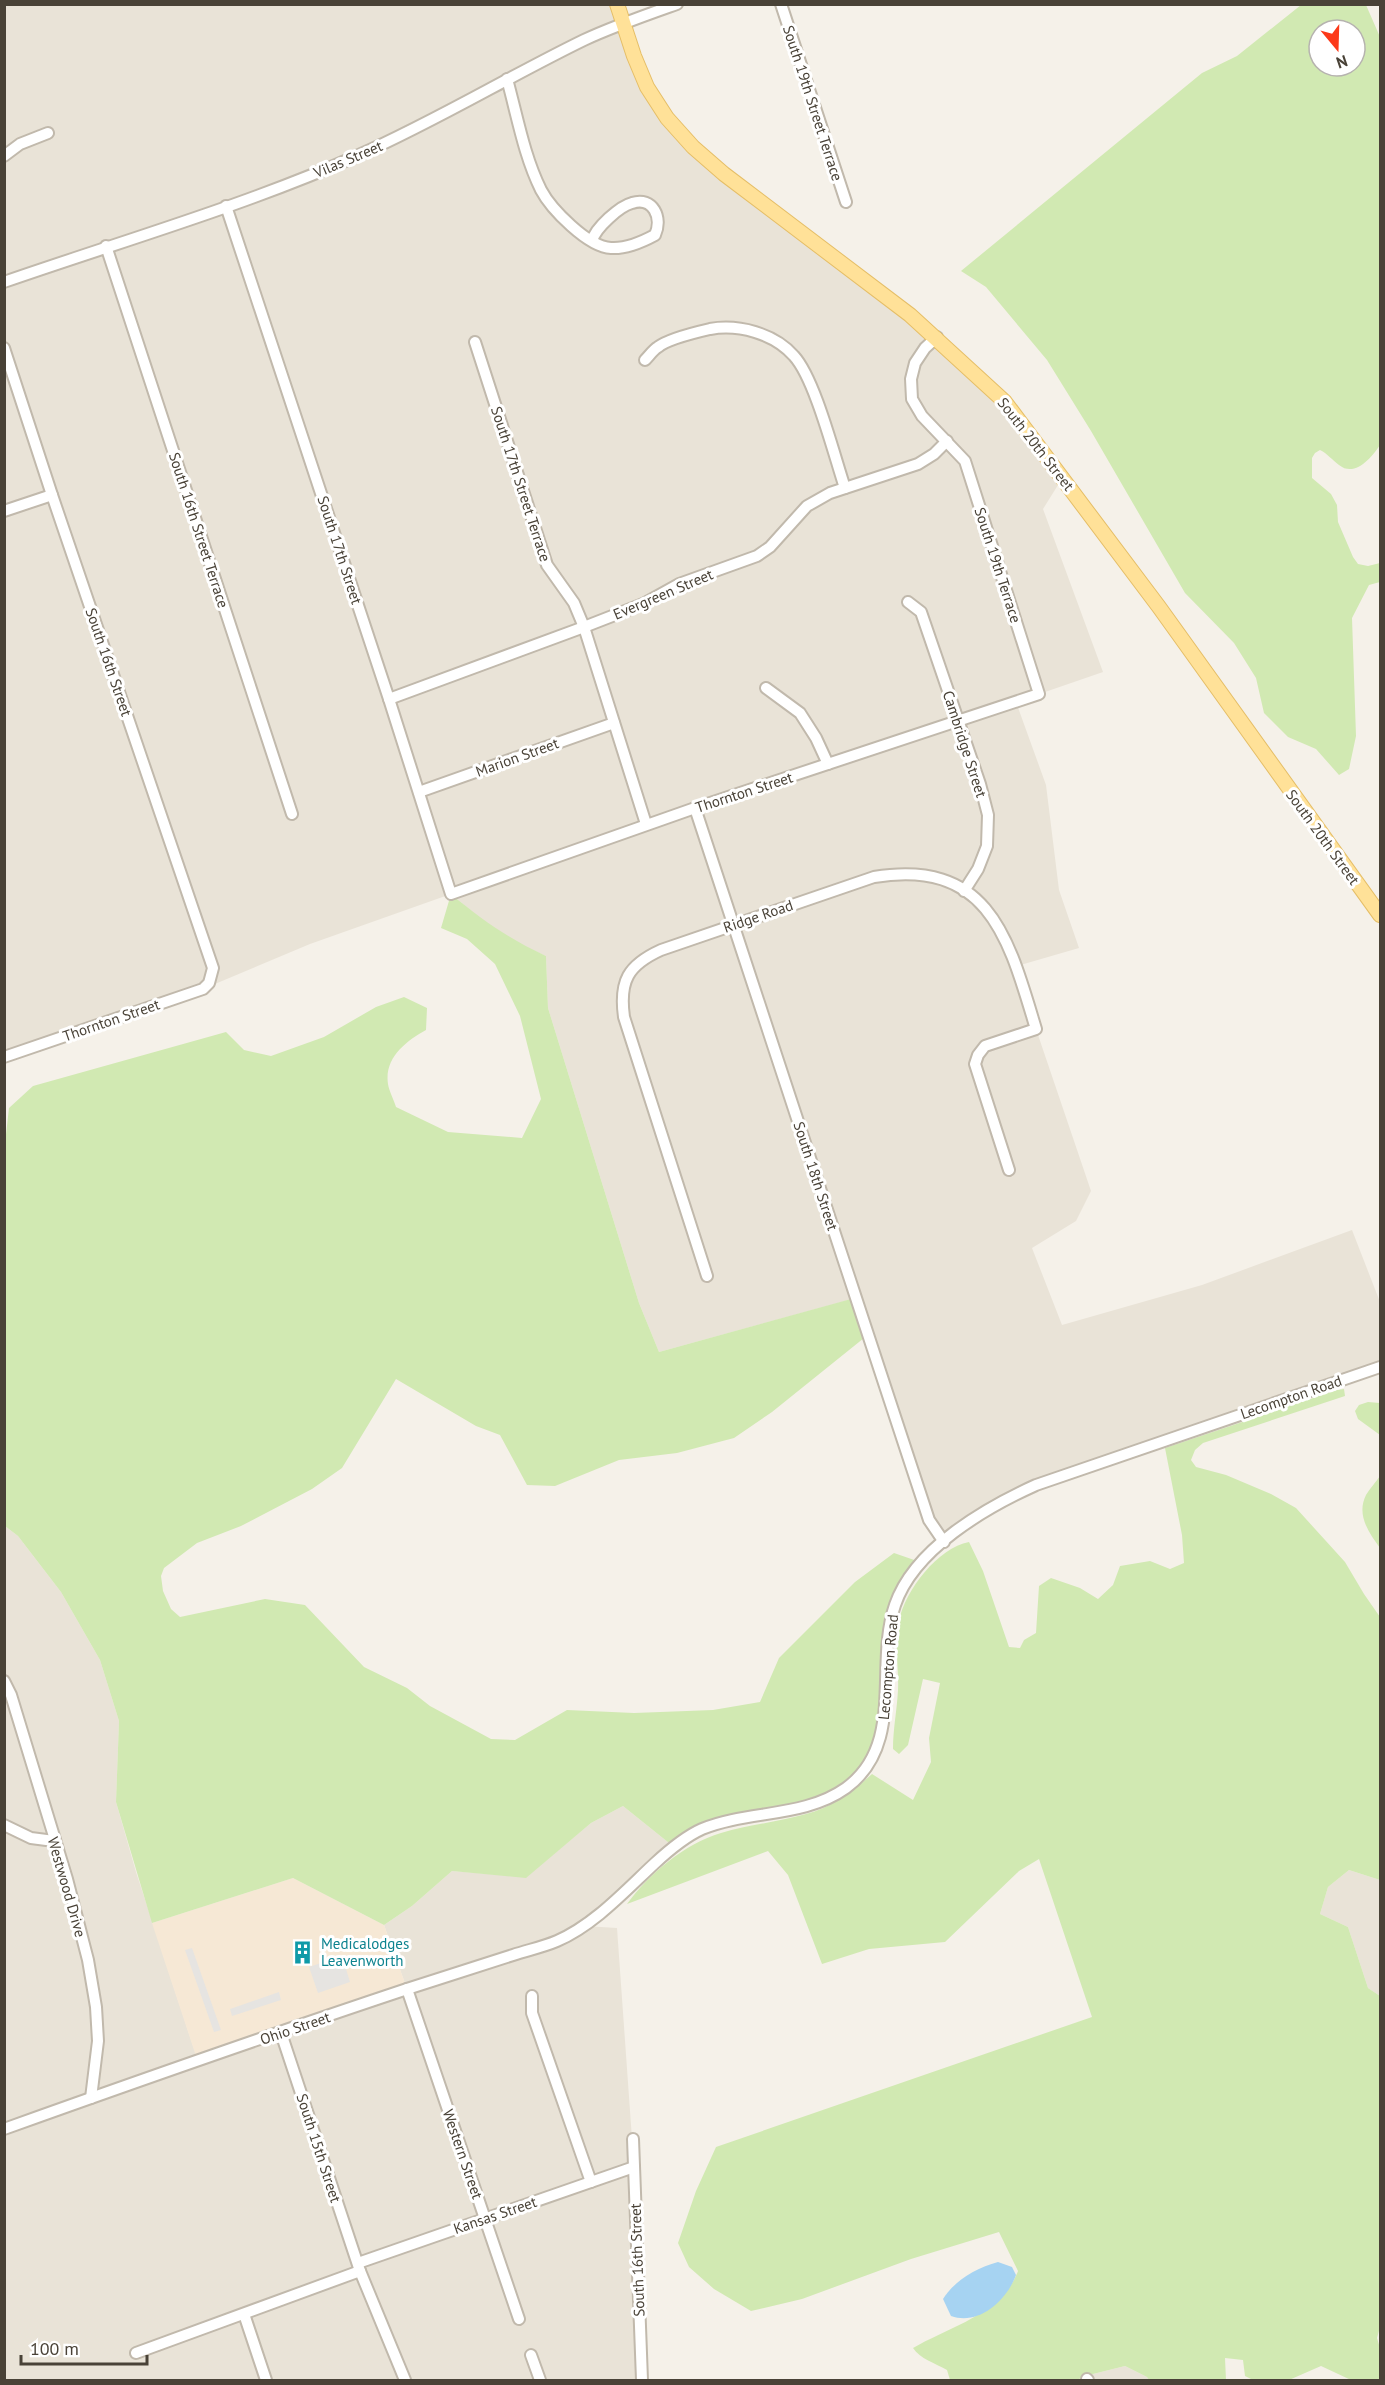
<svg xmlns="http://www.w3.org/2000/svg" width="1385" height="2385" viewBox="0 0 1385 2385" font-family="'PT Sans',sans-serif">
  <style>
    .residential { fill: #e9e3d7 }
    .commercial { fill: #f6e8d5 }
    .green { fill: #d1e9b2; fill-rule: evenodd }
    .parking { fill: #e6e4e1 }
    .water { fill: #a6d3f2 }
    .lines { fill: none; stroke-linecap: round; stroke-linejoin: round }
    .minor-casing { stroke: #c1b9ac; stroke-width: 14 }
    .major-casing { stroke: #e5be67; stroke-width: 16 }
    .minor { stroke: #fff; stroke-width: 10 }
    .major { stroke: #ffe198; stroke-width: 14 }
    .labels { text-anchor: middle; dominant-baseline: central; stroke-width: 6; stroke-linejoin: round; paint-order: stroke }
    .street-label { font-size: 15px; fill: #494237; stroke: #fff }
    .culture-label { font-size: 15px; fill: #0d838f; stroke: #fff; text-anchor: start }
  </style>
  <rect width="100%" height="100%" fill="#f5f1e9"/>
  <!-- residential -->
  <g class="residential">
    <path d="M 4,5 L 617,5 L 634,56 L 693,146 L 910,315 L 1005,402 L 1063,477 L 1043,509 L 1103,672 L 1016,702 L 1046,785 L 1059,890 L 1079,948 L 1017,966 L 1036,1029 L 1091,1191 L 1076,1221 L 1032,1248 L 1062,1325 L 1202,1285 L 1352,1230 L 1380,1302 L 1380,1367 L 1036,1485 L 944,1542 L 936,1532 L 856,1298 L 659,1352 L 639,1303 L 548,1008 L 546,956 L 519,944 L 487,924 L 451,894 L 310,944 L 203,989 L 5,1057 Z"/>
    <path d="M 5,1526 L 18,1536 L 61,1592 L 100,1660 L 119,1721 L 116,1802 L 136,1872 L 198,2061 L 407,1989 L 384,1925 L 412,1906 L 452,1871 L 526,1877 L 591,1823 L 623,1806 L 674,1847 L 585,1926 L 617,1928 L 634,2167 L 642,2380 L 5,2380 Z"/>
    <path d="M 1349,1870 L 1380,1880 L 1380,1996 L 1368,1988 L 1348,1927 L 1320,1914 L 1328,1887 Z"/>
    <path d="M 1125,2366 L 1147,2377 L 1149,2380 L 1077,2380 L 1085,2376 Z"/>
  </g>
  <!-- commercial -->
  <path class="commercial" d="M 293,1878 L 384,1925 L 407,1989 L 198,2062 L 152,1923 Z"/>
  <!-- green -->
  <g class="green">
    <path d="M 1301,5 L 1366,5 L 1380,37 L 1380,445 C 1372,457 1355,478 1339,465 C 1332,460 1328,454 1320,450 L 1315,453 L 1312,458 L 1312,478 L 1331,494 L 1337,505 L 1338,522 L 1353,557 L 1358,564 L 1368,566 L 1380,563 L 1380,582 L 1369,585 L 1352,618 L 1356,736 L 1349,769 L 1339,775 L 1316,749 L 1288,737 L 1264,713 L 1256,678 L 1234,643 L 1185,593 L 1091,431 L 1047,360 L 986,287 L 961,271 L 1202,73 L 1237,56 ZM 1319,30 L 1355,30 L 1355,66 L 1319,66 Z"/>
    <path d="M 451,894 C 482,920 509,939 546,956 L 548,1008 L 639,1303 L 659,1352 L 851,1299 L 864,1338 L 772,1412 L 734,1438 L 677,1453 L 619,1460 L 555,1486 L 527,1485 L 500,1435 L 476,1426 L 396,1379 L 342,1468 L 312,1489 L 241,1526 L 197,1543 L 164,1568 L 161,1576 L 163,1591 L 171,1609 L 180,1617 L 265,1599 L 305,1605 L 364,1667 L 407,1688 L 430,1706 L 491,1739 L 515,1740 L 567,1710 L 634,1713 L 713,1710 L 760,1702 L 779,1658 L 855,1582 L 894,1553 L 920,1562 L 896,1602 L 886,1703 L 873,1759 L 828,1798 L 730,1822 L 674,1847 L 623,1806 L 591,1823 L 526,1878 L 452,1871 L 412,1906 L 384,1925 L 293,1878 L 152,1923 L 116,1802 L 119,1721 L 100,1660 L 61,1592 L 18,1536 L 5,1526 L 4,1152 L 9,1108 L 33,1086 L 226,1032 L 244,1050 L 271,1056 L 324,1037 L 376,1007 L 404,997 L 427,1008 L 426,1030 C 406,1041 384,1058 388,1084 C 389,1091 394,1100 396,1107 L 448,1132 L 522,1138 L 541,1099 L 520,1016 L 495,964 L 467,939 L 441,928 Z"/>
    <path d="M 1344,1389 L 1345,1396 L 1203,1443 L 1195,1450 L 1191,1460 L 1196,1467 L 1226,1475 L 1271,1494 L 1296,1508 L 1345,1562 L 1364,1594 L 1380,1617 L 1380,1880 L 1349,1870 L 1328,1887 L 1320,1914 L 1348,1927 L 1368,1988 L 1380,1996 L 1380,2327 L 1377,2338 L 1380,2348 L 1380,2380 L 1351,2380 L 1321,2366 L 1289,2380 L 1253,2380 L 1245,2376 L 1243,2360 L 1225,2358 L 1226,2380 L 1149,2380 L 1147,2377 L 1125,2366 L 1085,2376 L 1077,2380 L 950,2380 L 947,2370 C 935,2363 920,2359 913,2348 C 949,2327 1002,2314 1018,2271 L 999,2232 L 911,2259 L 802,2299 L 751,2311 L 714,2289 L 689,2267 L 678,2243 L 696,2191 L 716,2147 L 1092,2017 L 1039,1859 L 1019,1871 L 945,1942 L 869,1949 L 822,1964 L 788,1875 L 768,1851 L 627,1904 C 649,1874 684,1844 721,1833 C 748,1825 778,1822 806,1814 C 831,1808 853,1791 872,1774 L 913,1800 L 931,1762 L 929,1738 L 940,1683 L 923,1679 L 908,1745 L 899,1754 L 893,1749 C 893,1729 897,1710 898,1690 C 899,1668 894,1642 899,1621 C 905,1590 938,1548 969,1542 L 983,1571 L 1009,1647 L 1020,1648 L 1024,1640 L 1036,1633 L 1039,1586 L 1051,1578 L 1080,1588 L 1098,1599 L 1113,1585 L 1120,1566 L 1150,1561 L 1170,1569 L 1184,1563 L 1182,1535 L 1165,1448 L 1337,1390 Z"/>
    <path d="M 1368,1402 L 1380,1403 L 1380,1435 L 1358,1419 L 1355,1411 L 1359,1405 Z"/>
    <path d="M 1380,1476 L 1380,1548 C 1369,1533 1356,1515 1366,1495 C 1370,1488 1376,1482 1380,1476 Z"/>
  </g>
  <!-- parking -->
  <g class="parking">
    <path d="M 192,1948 L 221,2030 L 214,2032 L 185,1950 Z"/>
    <path d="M 342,1956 L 350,1982 L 318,1993 L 309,1967 Z"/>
    <path d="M 279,1992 L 281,2000 L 232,2016 L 230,2009 Z"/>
  </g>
  <!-- water -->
  <path class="water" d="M 998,2262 L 1012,2267 L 1016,2275 C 1007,2300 979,2326 951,2316 L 943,2299 C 955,2280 976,2268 998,2262 Z"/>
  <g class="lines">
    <defs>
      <g id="minor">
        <path d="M 781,4 L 846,202"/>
        <path d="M 507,79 C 517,115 524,156 541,190 C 551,209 588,247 611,248 C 625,249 642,242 655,235 C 663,218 653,196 632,203 C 620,206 595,228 592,241"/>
        <path d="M 4,156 L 20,144 L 48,133"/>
        <path d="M 226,206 L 389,699 L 451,894 L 695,808 L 1039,694 L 965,461 L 922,416 L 912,399 L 911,379 L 915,363 L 925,348 L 937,337"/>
        <path d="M 106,246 L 292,814"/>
        <path d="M 4,282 C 122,241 244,206 359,155 C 436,121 508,77 584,40 C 614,26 646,15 677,4"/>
        <path d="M 475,342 L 547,565 L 574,603 L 584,627 L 646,824"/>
        <path d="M 4,348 L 52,495 L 213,968 L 209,983 L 203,989 L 4,1057"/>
        <path d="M 645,360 C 649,356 653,350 658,347 C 668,339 697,332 710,329 C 738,324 774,333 794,356 C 815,379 834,455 845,488"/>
        <path d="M 4,511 L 52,495"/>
        <path d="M 908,602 L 921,612 L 980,784 L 988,815 L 987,846 L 978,869 L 964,891"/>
        <path d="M 766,688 L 800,713 L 816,738 L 828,764"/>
        <path d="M 389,699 L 584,627 L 643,604 L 679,584 L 757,556 L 770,547 L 807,506 L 830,493 L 918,464 L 934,454 L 947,441"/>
        <path d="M 419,792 L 614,723"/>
        <path d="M 695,808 L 929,1520 L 944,1542"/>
        <path d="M 707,1276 L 624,1017 C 619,981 628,965 661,950 L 874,877 C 990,858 1009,940 1036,1029 L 985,1046 L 978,1055 L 975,1064 L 1009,1170"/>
        <path d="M 4,1681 L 11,1695 L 67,1879 L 88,1960 L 96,2007 L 98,2041 L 91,2098"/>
        <path d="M 4,1825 L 31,1838 L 54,1841"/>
        <path d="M 407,1989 L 519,2319"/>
        <path d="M 532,1996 L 532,2013 L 591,2182"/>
        <path d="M 281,2033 L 360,2271 L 405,2380"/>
        <path d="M 4,2129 C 138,2081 272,2034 407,1989 C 442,1978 478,1966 513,1955 C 528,1950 543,1947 557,1941 C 594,1925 625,1891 654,1864 C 668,1851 684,1837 702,1829 C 748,1810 804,1818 846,1788 C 906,1744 874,1665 895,1605 C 914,1549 985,1508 1036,1485 L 1380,1367"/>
        <path d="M 633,2139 L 642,2380"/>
        <path d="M 358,2263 L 634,2167"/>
        <path d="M 244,2314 L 266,2380"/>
        <path d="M 136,2353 L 360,2271"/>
        <path d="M 531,2355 L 540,2380"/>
        <path d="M 1087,2379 L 1088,2380"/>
      </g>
      <path id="major" d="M 617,4 L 634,56 L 647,87 L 667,118 L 693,147 L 724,174 L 910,315 L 1005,402 L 1159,607 L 1380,915"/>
    </defs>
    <!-- minor casing -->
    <use href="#minor" class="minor-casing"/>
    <!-- major casing -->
    <use href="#major" class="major-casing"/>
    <!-- minor -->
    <use href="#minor" class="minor"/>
    <!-- major -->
    <use href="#major" class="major"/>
  </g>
  <!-- icons -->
  <defs>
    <symbol id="building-bare" viewBox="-9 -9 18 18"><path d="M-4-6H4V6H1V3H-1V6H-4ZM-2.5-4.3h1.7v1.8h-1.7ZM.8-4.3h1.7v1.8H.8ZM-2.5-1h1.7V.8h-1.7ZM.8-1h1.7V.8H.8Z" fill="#0f9aa8" stroke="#fff" stroke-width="2.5" paint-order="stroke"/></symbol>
  </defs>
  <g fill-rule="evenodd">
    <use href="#building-bare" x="286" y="1936" width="33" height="33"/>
  </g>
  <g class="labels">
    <!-- street labels -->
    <g class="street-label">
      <text transform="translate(813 103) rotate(72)">South 19th Street Terrace</text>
      <text transform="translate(348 159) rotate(-23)">Vilas Street</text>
      <text transform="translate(1036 444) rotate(52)">South 20th Street</text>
      <text transform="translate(521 484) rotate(72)">South 17th Street Terrace</text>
      <text transform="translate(199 530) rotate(72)">South 16th Street Terrace</text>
      <text transform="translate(340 550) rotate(72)">South 17th Street</text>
      <text transform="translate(998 565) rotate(72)">South 19th Terrace</text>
      <text transform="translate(663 594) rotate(-23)">Evergreen Street</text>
      <text transform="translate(109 662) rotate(71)">South 16th Street</text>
      <text transform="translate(965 744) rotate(72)">Cambridge Street</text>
      <text transform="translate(517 757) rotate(-20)">Marion Street</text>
      <text transform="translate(744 792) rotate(-18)">Thornton Street</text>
      <text transform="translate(1323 837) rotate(54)">South 20th Street</text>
      <text transform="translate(758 916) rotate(-19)">Ridge Road</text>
      <text transform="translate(111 1020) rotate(-19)">Thornton Street</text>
      <text transform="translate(816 1176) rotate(72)">South 18th Street</text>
      <text transform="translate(1291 1397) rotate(-19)">Lecompton Road</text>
      <text transform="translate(888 1667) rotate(-85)">Lecompton Road</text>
      <text transform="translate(67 1887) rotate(74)">Westwood Drive</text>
      <text transform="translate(295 2028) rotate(-19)">Ohio Street</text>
      <text transform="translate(319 2148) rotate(72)">South 15th Street</text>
      <text transform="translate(463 2154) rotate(71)">Western Street</text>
      <text transform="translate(495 2215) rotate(-19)">Kansas Street</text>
      <text transform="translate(637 2260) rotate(-92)">South 16th Street</text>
    </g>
    <!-- culture labels -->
    <g class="culture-label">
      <text x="321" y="1943">Medicalodges<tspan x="321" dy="17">Leavenworth</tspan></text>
    </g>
  </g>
  <!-- border -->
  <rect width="1385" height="2385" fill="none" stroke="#494237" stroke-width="12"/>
  <!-- north arrow -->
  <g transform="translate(1337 48) rotate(161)"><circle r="28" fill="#ffffff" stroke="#b6b3af" stroke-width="1.5"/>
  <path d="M0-4.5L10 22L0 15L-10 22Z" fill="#fc3919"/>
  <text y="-9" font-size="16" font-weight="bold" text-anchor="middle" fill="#494237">N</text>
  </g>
  <!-- scale -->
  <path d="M21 2355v9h126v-9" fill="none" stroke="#494237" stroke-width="3"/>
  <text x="30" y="2355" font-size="18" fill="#494237" stroke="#ffffff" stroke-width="4.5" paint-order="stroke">100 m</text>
</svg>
